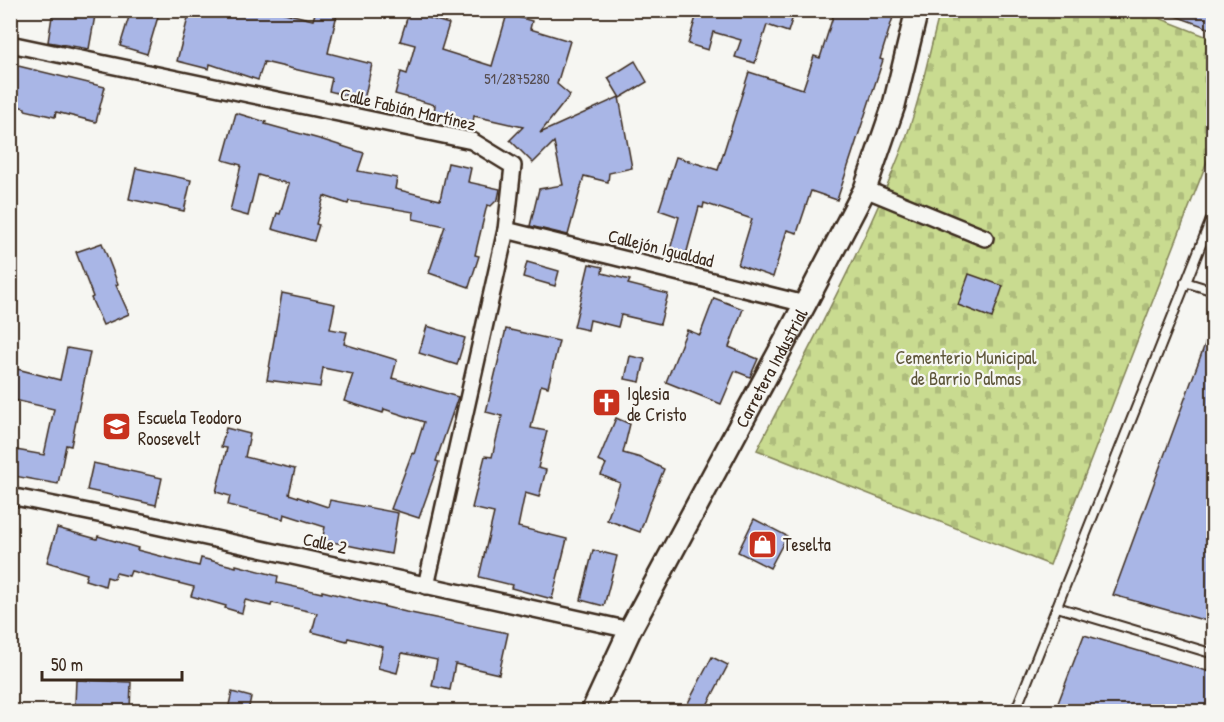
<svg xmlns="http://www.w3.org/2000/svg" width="1224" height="722" viewBox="0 0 1224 722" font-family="'Patrick Hand',sans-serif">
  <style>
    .cemetery { fill: url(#cemetery-stones); stroke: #828257; stroke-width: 1.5 }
    .building { fill: #a9b6e6; stroke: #3b2a1e; stroke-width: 1.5 }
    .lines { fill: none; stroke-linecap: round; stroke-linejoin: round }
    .lane-casing { stroke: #3b2a1e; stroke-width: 12 }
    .street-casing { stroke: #3b2a1e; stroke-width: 20 }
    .secondary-casing { stroke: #3b2a1e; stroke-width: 26 }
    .lane { stroke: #f6f6f2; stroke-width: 8 }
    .street { stroke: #f6f6f2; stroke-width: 15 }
    .secondary { stroke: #f6f6f2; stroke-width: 21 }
    .labels { text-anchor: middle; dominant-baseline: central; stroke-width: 4.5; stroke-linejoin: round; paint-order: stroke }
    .number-label { font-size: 15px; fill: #564d50 }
    .street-label { font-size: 18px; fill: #3b2a1e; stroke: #f6f6f2 }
    .park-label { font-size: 18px; fill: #5e563a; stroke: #f6f6f2 }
    .poi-label { font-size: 18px; fill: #3b2a1e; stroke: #f6f6f2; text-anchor: start }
  </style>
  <defs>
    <pattern id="cemetery-stones" width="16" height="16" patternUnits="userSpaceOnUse" patternTransform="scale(1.5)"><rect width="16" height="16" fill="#c9db90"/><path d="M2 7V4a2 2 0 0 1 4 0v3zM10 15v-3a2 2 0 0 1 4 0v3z" fill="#aebc7c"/></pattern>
  </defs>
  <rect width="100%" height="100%" fill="#f6f6f2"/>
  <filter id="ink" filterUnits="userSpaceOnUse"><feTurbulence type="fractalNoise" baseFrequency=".0167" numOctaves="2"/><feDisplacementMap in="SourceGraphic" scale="12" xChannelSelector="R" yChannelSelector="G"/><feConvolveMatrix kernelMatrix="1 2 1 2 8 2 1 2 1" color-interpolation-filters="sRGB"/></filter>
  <g filter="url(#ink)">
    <!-- cemetery -->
    <path class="cemetery" d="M 940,11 L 1141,11 L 1213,39 L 1213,146 L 1050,565 L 757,450 C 807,351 861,254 901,151 C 919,106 928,57 940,11 Z"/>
    <!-- building -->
    <g class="building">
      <path d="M 53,10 L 96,10 L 89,49 L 48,42 Z"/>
      <path d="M 131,10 L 160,10 L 147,54 L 120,46 Z"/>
      <path d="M 190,10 L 273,10 L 313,20 L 316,10 L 338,10 L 328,53 L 372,64 L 364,100 L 329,91 L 332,78 L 264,62 L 258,80 L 210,64 L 209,69 L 177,61 Z"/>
      <path d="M 698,10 L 795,10 L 788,32 L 767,25 L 755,63 L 735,57 L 741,40 L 713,32 L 708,50 L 688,44 Z"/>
      <path d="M 835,10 L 871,10 L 893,17 L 880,59 L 883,60 L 837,200 L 811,191 L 797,233 L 787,230 L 773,277 L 738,265 L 752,219 L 704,203 L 703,208 L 699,207 L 686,255 L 670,250 L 679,217 L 659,210 L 676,157 L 718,170 L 749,72 L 803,89 L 814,56 L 820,58 Z"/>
      <path d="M 1164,10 L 1214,10 L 1214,30 L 1164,12 Z"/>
      <path d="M 409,12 L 449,24 L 441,50 L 492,66 L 507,14 L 532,21 L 530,29 L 570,41 L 557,84 L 570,95 L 540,133 L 619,97 L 632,168 L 609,173 L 608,182 L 584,176 L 568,235 L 530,226 L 539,189 L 563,185 L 554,142 L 533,163 L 510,140 L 523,127 L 474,116 L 473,122 L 434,112 L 435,105 L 395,94 L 401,72 L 407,74 L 415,45 L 400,41 Z"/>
      <path d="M 635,61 L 647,82 L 620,98 L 608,78 Z"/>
      <path d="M 10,64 L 105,87 L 96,122 L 56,112 L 55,117 L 25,110 L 25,108 L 10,104 Z"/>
      <path d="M 236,113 L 266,122 L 265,124 L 323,140 L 364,153 L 358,171 L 397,178 L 395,189 L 440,200 L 448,163 L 471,168 L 468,182 L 500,189 L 498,199 L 491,206 L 487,205 L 475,255 L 479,256 L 469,287 L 429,273 L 445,226 L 413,219 L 414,212 L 349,201 L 348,204 L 324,196 L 316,224 L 319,225 L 314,241 L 272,229 L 277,213 L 280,214 L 289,184 L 258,175 L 248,216 L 230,211 L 241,165 L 223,160 Z"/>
      <path d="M 136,168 L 191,180 L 184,211 L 129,199 Z"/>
      <path d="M 102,243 L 118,284 L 116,285 L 129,314 L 103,325 L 91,298 L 93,297 L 76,252 Z"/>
      <path d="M 527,262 L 559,271 L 555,286 L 523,277 Z"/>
      <path d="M 589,264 L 603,267 L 602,273 L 630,280 L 628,284 L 668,294 L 660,324 L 621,315 L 618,327 L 590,320 L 588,330 L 574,327 Z"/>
      <path d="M 969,274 L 1003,286 L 992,318 L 958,305 Z"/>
      <path d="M 282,293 L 335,304 L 330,329 L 347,332 L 344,344 L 397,360 L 392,378 L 458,397 L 436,461 L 439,462 L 419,518 L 391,509 L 412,453 L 414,454 L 424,422 L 384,409 L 383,413 L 344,401 L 353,374 L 323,368 L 320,387 L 267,380 Z"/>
      <path d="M 714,298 L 743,309 L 729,347 L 758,359 L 750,377 L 735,371 L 721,404 L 666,382 L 687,330 L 700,335 Z"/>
      <path d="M 1212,325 L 1214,326 L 1214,623 L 1113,595 Z"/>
      <path d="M 427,326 L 465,338 L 457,365 L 419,353 Z"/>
      <path d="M 506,329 L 559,341 L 548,387 L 541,385 L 531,428 L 547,431 L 538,468 L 546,470 L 539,497 L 525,493 L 518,527 L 567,539 L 552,599 L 511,588 L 512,585 L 479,577 L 494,513 L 472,508 L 485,456 L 492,457 L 502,416 L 486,412 Z"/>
      <path d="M 67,348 L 90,352 L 71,446 L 66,445 L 58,484 L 14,476 L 15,466 L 10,465 L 10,449 L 44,455 L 54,409 L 10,399 L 17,369 L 60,380 Z"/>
      <path d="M 630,356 L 645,359 L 640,382 L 625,379 Z"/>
      <path d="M 616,418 L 630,424 L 623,453 L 641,458 L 664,469 L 652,498 L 640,532 L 607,520 L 620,483 L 601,475 L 606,464 L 598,461 Z"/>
      <path d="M 226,428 L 250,434 L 245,457 L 295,469 L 289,494 L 328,507 L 330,500 L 398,513 L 391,554 L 322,540 L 325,527 L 284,514 L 283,519 L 228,505 L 230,496 L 216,492 L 227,448 L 221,447 Z"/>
      <path d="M 93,463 L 162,478 L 156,505 L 87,490 Z"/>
      <path d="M 754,519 L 787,536 L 770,568 L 738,552 Z"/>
      <path d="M 57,528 L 97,539 L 98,536 L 138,548 L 137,550 L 199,566 L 201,558 L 236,567 L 236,565 L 278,576 L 277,583 L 322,593 L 322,591 L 406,612 L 508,633 L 499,674 L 455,664 L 450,690 L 432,686 L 437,660 L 402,653 L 397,673 L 378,668 L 383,647 L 348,638 L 347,641 L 312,632 L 317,613 L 272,603 L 271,606 L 245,600 L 242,613 L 225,608 L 226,606 L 191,596 L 194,587 L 131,571 L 129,576 L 116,573 L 114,579 L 107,577 L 105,586 L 85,580 L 87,574 L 47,562 Z"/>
      <path d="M 593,550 L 617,556 L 604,606 L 581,600 Z"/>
      <path d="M 1084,635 L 1214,673 L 1214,711 L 1055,711 Z"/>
      <path d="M 712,657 L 728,665 L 704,711 L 700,711 L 687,705 Z"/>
      <path d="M 76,680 L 131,682 L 130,711 L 110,711 L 110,705 L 75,704 Z"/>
      <path d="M 232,692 L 251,697 L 248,711 L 228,709 Z"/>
    </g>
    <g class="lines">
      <defs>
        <g id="lane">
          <path d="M 1185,282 L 1214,291"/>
          <path d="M 1057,607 L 1214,654"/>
          <path d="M 1015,712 L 1214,212"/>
        </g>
        <g id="street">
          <path d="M 10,44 L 472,141 L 513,166 L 506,230 L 426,586"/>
          <path d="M 865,189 L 985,238"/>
          <path d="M 506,230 L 805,304"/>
          <path d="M 10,496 L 142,523 L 630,630"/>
        </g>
        <g id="secondary">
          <path id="s1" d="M 592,712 L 630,630 L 805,304 L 865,189 L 894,105 L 917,10"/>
        </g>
      </defs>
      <!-- lane casing -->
      <use href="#lane" class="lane-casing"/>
      <!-- street casing -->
      <use href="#street" class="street-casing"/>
      <!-- secondary casing -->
      <use href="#secondary" class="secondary-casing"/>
      <!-- lane -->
      <use href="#lane" class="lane"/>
      <!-- street -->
      <use href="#street" class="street"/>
      <!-- secondary -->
      <use href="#secondary" class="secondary"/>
    </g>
  </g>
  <!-- icons -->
  <defs>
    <symbol id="church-square" viewBox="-11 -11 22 22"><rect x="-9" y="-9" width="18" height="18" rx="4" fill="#c8321e" stroke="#f6f6f2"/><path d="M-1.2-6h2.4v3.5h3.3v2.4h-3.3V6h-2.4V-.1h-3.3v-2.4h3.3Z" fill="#fff"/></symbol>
    <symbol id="school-square" viewBox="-11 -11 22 22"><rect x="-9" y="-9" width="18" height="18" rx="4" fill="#c8321e" stroke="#f6f6f2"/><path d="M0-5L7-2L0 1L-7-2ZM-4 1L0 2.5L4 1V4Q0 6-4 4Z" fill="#fff"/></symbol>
    <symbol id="shop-square" viewBox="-11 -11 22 22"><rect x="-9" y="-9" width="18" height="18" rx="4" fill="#c8321e" stroke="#f6f6f2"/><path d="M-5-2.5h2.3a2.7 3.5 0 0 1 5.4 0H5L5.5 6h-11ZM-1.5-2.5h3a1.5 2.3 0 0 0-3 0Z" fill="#fff"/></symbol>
  </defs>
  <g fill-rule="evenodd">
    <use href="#church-square" x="590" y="386" width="33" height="33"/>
    <use href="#school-square" x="100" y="410" width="33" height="33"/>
    <use href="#shop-square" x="746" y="528" width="33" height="33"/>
  </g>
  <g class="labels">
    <!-- number labels -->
    <g class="number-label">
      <text x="517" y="78">51/2875280</text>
    </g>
    <!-- street labels -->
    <g class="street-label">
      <text transform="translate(408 109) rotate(13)">Calle Fabián Martínez</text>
      <text transform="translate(661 248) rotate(14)">Callejón Igualdad</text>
      <text stroke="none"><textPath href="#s1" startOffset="388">Carretera Industrial</textPath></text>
      <text transform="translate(325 543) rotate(12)">Calle 2</text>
    </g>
    <!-- park labels -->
    <g class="park-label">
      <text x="966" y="357">Cementerio Municipal<tspan x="966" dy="21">de Barrio Palmas</tspan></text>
    </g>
    <!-- poi labels -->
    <g class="poi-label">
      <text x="627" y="393">Iglesia<tspan x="627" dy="21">de Cristo</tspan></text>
      <text x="138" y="417">Escuela Teodoro<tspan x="138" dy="21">Roosevelt</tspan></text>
      <text x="783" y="544">Teselta</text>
    </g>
  </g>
  <!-- margin -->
  <rect width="1224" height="722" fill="none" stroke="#f6f6f2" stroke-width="36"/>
  <rect x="18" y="18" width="1188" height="686" fill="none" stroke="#3b2a1e" stroke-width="2" filter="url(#ink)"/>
  <!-- scale -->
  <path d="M42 671v9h140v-9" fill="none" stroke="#3b2a1e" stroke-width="3"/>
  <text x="51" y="671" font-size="18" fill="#3b2a1e" stroke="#f6f6f2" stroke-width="4.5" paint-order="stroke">50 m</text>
</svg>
